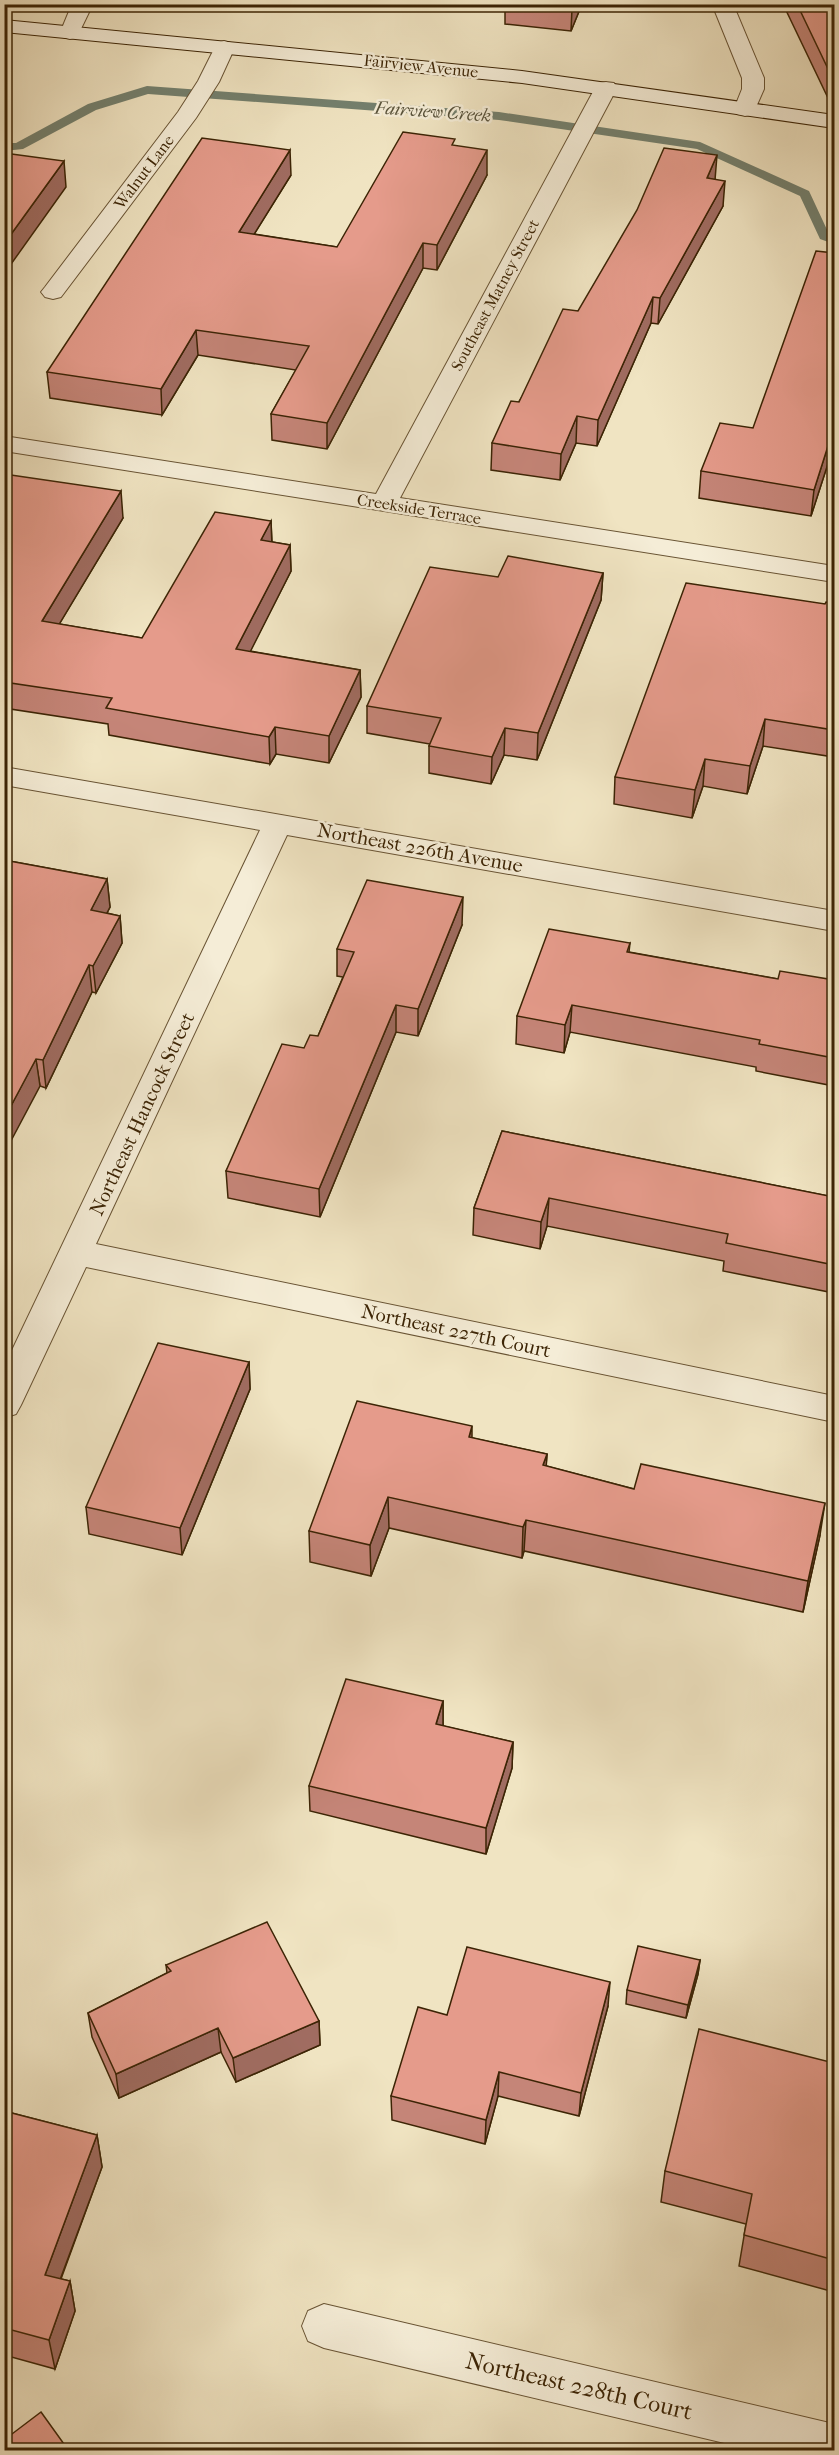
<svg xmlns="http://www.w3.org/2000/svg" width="839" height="2455" viewBox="0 0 839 2455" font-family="'IM FELL French Canon',serif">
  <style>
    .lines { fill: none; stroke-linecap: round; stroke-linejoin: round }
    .stream { fill: #74806e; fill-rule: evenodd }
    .minor-casing { stroke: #695434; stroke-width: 2 }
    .secondary-casing { stroke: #3c2405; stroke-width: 2 }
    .minor { fill: #f5edd7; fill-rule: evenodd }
    .secondary { fill: #f5edd7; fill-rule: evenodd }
    .wall { fill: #c58578; stroke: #3c2405; stroke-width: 1.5 }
    .shaded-wall { fill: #a06c61; stroke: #3c2405; stroke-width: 1.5 }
    .building { fill: #e59b8b; stroke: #3c2405; stroke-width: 1.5 }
    .labels { text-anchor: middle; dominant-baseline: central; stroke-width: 5; stroke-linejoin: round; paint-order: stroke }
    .far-street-label { font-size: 16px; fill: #3c2405; stroke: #f5edd7 }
    .far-water-label { font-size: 18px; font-style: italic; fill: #58523a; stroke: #f5edd7 }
    .street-label { font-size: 20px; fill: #3c2405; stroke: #f5edd7 }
    .near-street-label { font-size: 24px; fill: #3c2405; stroke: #f5edd7 }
  </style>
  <rect width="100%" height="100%" fill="#f0e4c2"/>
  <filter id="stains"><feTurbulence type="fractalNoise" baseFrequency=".00333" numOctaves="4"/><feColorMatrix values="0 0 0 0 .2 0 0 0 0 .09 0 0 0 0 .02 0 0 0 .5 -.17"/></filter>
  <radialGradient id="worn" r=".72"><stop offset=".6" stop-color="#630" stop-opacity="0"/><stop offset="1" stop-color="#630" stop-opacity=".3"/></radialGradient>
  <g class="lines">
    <!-- stream -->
    <path class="stream" d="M 147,86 L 499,112 L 700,142 L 809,191 L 829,234 L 834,236 L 834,244 L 820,239 L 800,196 L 697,149 L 499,120 L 148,94 L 96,110 L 23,149 L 4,151 L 4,143 L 16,143 L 88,104 Z"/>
    <defs>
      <g id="minor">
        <path d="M 72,4 L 93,4 L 77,37 L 70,39 L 63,37 L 60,33 Z"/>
        <path d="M 712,4 L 733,4 L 764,78 L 764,89 L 753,114 L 745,116 L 737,114 L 734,109 L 742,89 L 742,78 Z"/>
        <path d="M 224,41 L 231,43 L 235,47 L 219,82 L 196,118 L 61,297 L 53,299 L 45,297 L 41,292 L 45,287 L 178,112 L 198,81 L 217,43 Z"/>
        <path d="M 606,82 L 614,83 L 617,88 L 400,498 L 834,566 L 834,582 L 4,451 L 4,436 L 376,494 L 595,88 L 598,83 Z"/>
        <path d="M 4,767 L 834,911 L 834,931 L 287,835 L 96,1244 L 834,1396 L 834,1422 L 86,1267 L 21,1405 L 16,1414 L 4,1418 L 4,1367 L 260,830 L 4,785 Z"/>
        <path d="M 324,2304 L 834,2424 L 834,2450 L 754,2450 L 324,2348 L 308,2341 L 302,2326 L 308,2311 Z"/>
      </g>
      <path id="secondary" d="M 4,20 L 522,71 L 834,115 L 834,128 L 522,83 L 4,32 Z"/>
    </defs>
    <!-- minor casing -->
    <use href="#minor" class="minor-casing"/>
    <!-- secondary casing -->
    <use href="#secondary" class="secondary-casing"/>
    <!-- minor -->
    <use href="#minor" class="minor"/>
    <!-- secondary -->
    <use href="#secondary" class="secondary"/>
  </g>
  <!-- wall -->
  <g class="wall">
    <path d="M 454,4 L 582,4 L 571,31 L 505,24 L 505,11 Z"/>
    <path d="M 783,4 L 834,4 L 834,98 L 828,98 Z"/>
    <path d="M 455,146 L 487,175 L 437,270 L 423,268 L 327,449 L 272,440 L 271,414 L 296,370 L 198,355 L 162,415 L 50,398 L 47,372 L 291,175 L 254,234 L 337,247 Z"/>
    <path d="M 715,179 L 723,206 L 658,324 L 651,323 L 597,446 L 576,443 L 560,480 L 491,470 L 492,443 L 578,311 Z"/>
    <path d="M 753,428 L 834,445 L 811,516 L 699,498 L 701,471 Z"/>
    <path d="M 4,474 L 123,518 L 59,624 L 142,638 L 271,521 L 272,542 L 290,545 L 291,571 L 250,651 L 360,670 L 361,697 L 329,763 L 276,754 L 270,764 L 109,735 L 108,724 L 4,708 Z"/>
    <path d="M 603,573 L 601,600 L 537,760 L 504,755 L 491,784 L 429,773 L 429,746 L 430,744 L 367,733 L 367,706 L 498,577 Z"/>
    <path d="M 834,603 L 834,757 L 763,746 L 747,794 L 703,786 L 692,818 L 614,804 L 615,777 L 825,604 Z"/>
    <path d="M 4,860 L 107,879 L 110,907 L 107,913 L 120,916 L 122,943 L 96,993 L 92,992 L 46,1088 L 40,1086 Z"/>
    <path d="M 462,925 L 418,1036 L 396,1032 L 320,1217 L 228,1198 L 226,1171 L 304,1048 L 318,1036 L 343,977 L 337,976 L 337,949 Z"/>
    <path d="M 630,943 L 629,952 L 778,979 L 834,980 L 834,1086 L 756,1071 L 756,1067 L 570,1032 L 564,1053 L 516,1044 L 517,1016 Z"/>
    <path d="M 502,1131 L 834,1197 L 834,1293 L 723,1271 L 724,1261 L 547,1226 L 540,1249 L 473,1235 L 474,1208 Z"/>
    <path d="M 249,1362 L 250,1389 L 182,1555 L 89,1534 L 86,1507 Z"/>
    <path d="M 472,1438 L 547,1454 L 546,1466 L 634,1489 L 820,1535 L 803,1612 L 524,1551 L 522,1558 L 389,1528 L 371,1576 L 310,1562 L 309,1531 Z"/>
    <path d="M 443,1701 L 443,1726 L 513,1742 L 512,1768 L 486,1854 L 310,1811 L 309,1786 Z"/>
    <path d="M 700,1960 L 698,1974 L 686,2018 L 626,2004 L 627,1990 Z"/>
    <path d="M 166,1965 L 319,2021 L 320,2045 L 236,2082 L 221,2052 L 119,2098 L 92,2037 L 88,2013 L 167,1973 Z"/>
    <path d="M 608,2006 L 579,2116 L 498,2096 L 485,2144 L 392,2120 L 391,2096 L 447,2015 Z"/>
    <path d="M 834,2063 L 834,2292 L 739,2266 L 746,2224 L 661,2202 L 665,2171 Z"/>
    <path d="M 4,2111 L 97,2135 L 102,2167 L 61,2279 L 70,2281 L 75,2311 L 55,2369 L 4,2355 Z"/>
  </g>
  <!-- shaded-wall -->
  <g class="shaded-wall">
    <path d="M 574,4 L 582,4 L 571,31 L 572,9 Z"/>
    <path d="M 290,150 L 291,175 L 240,257 L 239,232 Z"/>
    <path d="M 487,150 L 487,175 L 437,270 L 437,245 Z"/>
    <path d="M 717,155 L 715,180 L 707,178 Z"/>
    <path d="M 64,161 L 66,187 L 4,274 L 4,244 Z"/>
    <path d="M 725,181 L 723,206 L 658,324 L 660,298 Z"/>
    <path d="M 423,243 L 423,268 L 327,449 L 327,423 Z"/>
    <path d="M 653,297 L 651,323 L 597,446 L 598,420 Z"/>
    <path d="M 196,330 L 198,355 L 162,415 L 161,389 Z"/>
    <path d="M 577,416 L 576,443 L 560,480 L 561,454 Z"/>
    <path d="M 834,427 L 834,445 L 811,516 L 814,490 Z"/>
    <path d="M 121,491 L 123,518 L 45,648 L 42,621 Z"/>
    <path d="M 271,521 L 272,548 L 261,540 Z"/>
    <path d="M 290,545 L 291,571 L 238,676 L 236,649 Z"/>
    <path d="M 603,573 L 601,600 L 537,760 L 538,733 Z"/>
    <path d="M 360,670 L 361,697 L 329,763 L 329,736 Z"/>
    <path d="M 765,719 L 763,746 L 747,794 L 750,766 Z"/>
    <path d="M 275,727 L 276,754 L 270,764 L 269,737 Z"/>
    <path d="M 505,728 L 504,755 L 491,784 L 492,757 Z"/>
    <path d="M 705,759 L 703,786 L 692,818 L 695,790 Z"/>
    <path d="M 107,879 L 110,907 L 94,938 L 91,910 Z"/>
    <path d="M 463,897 L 462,925 L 418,1036 L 418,1009 Z"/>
    <path d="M 120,916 L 122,943 L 96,993 L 93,966 Z"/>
    <path d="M 89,965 L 92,992 L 46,1088 L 43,1060 Z"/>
    <path d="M 396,1005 L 396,1032 L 320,1217 L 319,1189 Z"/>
    <path d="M 572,1005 L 570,1032 L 564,1053 L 565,1025 Z"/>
    <path d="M 36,1059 L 40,1086 L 4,1154 L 4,1119 Z"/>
    <path d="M 549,1198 L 547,1226 L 540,1249 L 541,1222 Z"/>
    <path d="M 249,1362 L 250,1389 L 182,1555 L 180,1528 Z"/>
    <path d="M 472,1426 L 472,1457 L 469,1437 Z"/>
    <path d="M 547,1454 L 545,1485 L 543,1465 Z"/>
    <path d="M 388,1497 L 389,1528 L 371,1576 L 370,1545 Z"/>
    <path d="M 825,1503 L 820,1535 L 803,1612 L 808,1581 Z"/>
    <path d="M 526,1520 L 524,1551 L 522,1558 L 523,1527 Z"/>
    <path d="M 443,1701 L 443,1727 L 436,1724 Z"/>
    <path d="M 513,1742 L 512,1768 L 486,1854 L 486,1828 Z"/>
    <path d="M 700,1960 L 698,1974 L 686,2018 L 688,2005 Z"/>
    <path d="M 610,1982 L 608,2006 L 579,2116 L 581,2093 Z"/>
    <path d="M 319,2021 L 320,2045 L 236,2082 L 233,2058 Z"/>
    <path d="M 218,2028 L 221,2052 L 119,2098 L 116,2074 Z"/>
    <path d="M 499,2072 L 498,2096 L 485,2144 L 486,2120 Z"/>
    <path d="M 97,2135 L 102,2167 L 51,2304 L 45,2275 Z"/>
    <path d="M 70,2281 L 75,2311 L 55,2369 L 49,2340 Z"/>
  </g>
  <!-- building -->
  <g class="building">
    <path d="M 525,4 L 574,4 L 572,9 Z"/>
    <path d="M 797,4 L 834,4 L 834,73 L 830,73 Z"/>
    <path d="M 403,132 L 455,139 L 452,145 L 487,150 L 437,245 L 423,243 L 327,423 L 271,414 L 309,346 L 196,330 L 161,389 L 47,372 L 202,138 L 290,150 L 239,232 L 337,247 Z"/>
    <path d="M 664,148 L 717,155 L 707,178 L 725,181 L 660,298 L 653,297 L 598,420 L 577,416 L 561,454 L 492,443 L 511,401 L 519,402 L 563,309 L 578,311 L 637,210 Z"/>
    <path d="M 4,153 L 64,161 L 4,244 Z"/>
    <path d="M 816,251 L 834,253 L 834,427 L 814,490 L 701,471 L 720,423 L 753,428 Z"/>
    <path d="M 4,474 L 121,491 L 42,621 L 142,638 L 215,512 L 271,521 L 261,540 L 290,545 L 236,649 L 360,670 L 329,736 L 275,727 L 269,737 L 106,708 L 112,698 L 4,682 Z"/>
    <path d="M 508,556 L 603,573 L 538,733 L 505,728 L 492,757 L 429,746 L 441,718 L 367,706 L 430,567 L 498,577 Z"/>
    <path d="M 686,583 L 825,604 L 826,602 L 834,603 L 834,730 L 765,719 L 750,766 L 705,759 L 695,790 L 615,777 Z"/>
    <path d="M 4,860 L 107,879 L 91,910 L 120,916 L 93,966 L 89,965 L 43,1060 L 36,1059 L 4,1119 Z"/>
    <path d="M 367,880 L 463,897 L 418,1009 L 396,1005 L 319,1189 L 226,1171 L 282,1044 L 304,1048 L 310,1035 L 318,1036 L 354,952 L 337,949 Z"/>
    <path d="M 549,929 L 630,943 L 627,952 L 778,979 L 780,971 L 834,980 L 834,1058 L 759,1044 L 760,1040 L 572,1005 L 565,1025 L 517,1016 Z"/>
    <path d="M 502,1131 L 834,1197 L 834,1265 L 726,1243 L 728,1234 L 549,1198 L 541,1222 L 474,1208 Z"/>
    <path d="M 158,1343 L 249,1362 L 180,1528 L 86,1507 Z"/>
    <path d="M 357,1401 L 472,1426 L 469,1437 L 547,1454 L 543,1465 L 634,1489 L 641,1464 L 825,1503 L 808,1581 L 526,1520 L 523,1527 L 388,1497 L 370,1545 L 309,1531 Z"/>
    <path d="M 346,1679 L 443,1701 L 436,1724 L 513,1742 L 486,1828 L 309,1786 Z"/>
    <path d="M 267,1922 L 319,2021 L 233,2058 L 218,2028 L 116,2074 L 88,2013 L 171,1971 L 166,1965 Z"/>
    <path d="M 638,1946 L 700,1960 L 688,2005 L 627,1990 Z"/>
    <path d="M 467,1947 L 610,1982 L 581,2093 L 499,2072 L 486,2120 L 391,2096 L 418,2007 L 447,2015 Z"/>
    <path d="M 699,2029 L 834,2063 L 834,2260 L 744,2235 L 752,2194 L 665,2171 Z"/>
    <path d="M 4,2111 L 97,2135 L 45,2275 L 70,2281 L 49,2340 L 4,2328 Z"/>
    <path d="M 41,2412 L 69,2451 L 4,2451 L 4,2440 Z"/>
  </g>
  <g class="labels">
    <!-- far-street labels -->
    <g class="far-street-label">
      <text transform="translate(421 66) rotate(6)">Fairview Avenue</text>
      <text transform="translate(144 172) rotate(-53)">Walnut Lane</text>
      <text transform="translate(495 295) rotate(-62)">Southeast Matney Street</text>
      <text transform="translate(419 509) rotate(9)">Creekside Terrace</text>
    </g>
    <!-- far-water labels -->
    <g class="far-water-label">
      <text transform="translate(433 112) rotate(4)">Fairview Creek</text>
    </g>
    <!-- street labels -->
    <g class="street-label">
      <text transform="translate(420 848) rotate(10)">Northeast 226th Avenue</text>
      <text transform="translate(142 1114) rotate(-65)">Northeast Hancock Street</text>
      <text transform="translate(456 1331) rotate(12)">Northeast 227th Court</text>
    </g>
    <!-- near-street labels -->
    <g class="near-street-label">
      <text transform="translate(579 2386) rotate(13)">Northeast 228th Court</text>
    </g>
  </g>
  <!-- margin -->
  <rect width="839" height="2455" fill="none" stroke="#f0e4c2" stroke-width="24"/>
  <rect x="6" y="6" width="827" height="2443" fill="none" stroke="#3c2405" stroke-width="3"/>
  <rect x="12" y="12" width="815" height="2431" fill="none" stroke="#3c2405" stroke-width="1.5"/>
  <rect width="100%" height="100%" filter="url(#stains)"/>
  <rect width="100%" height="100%" fill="url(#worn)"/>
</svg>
